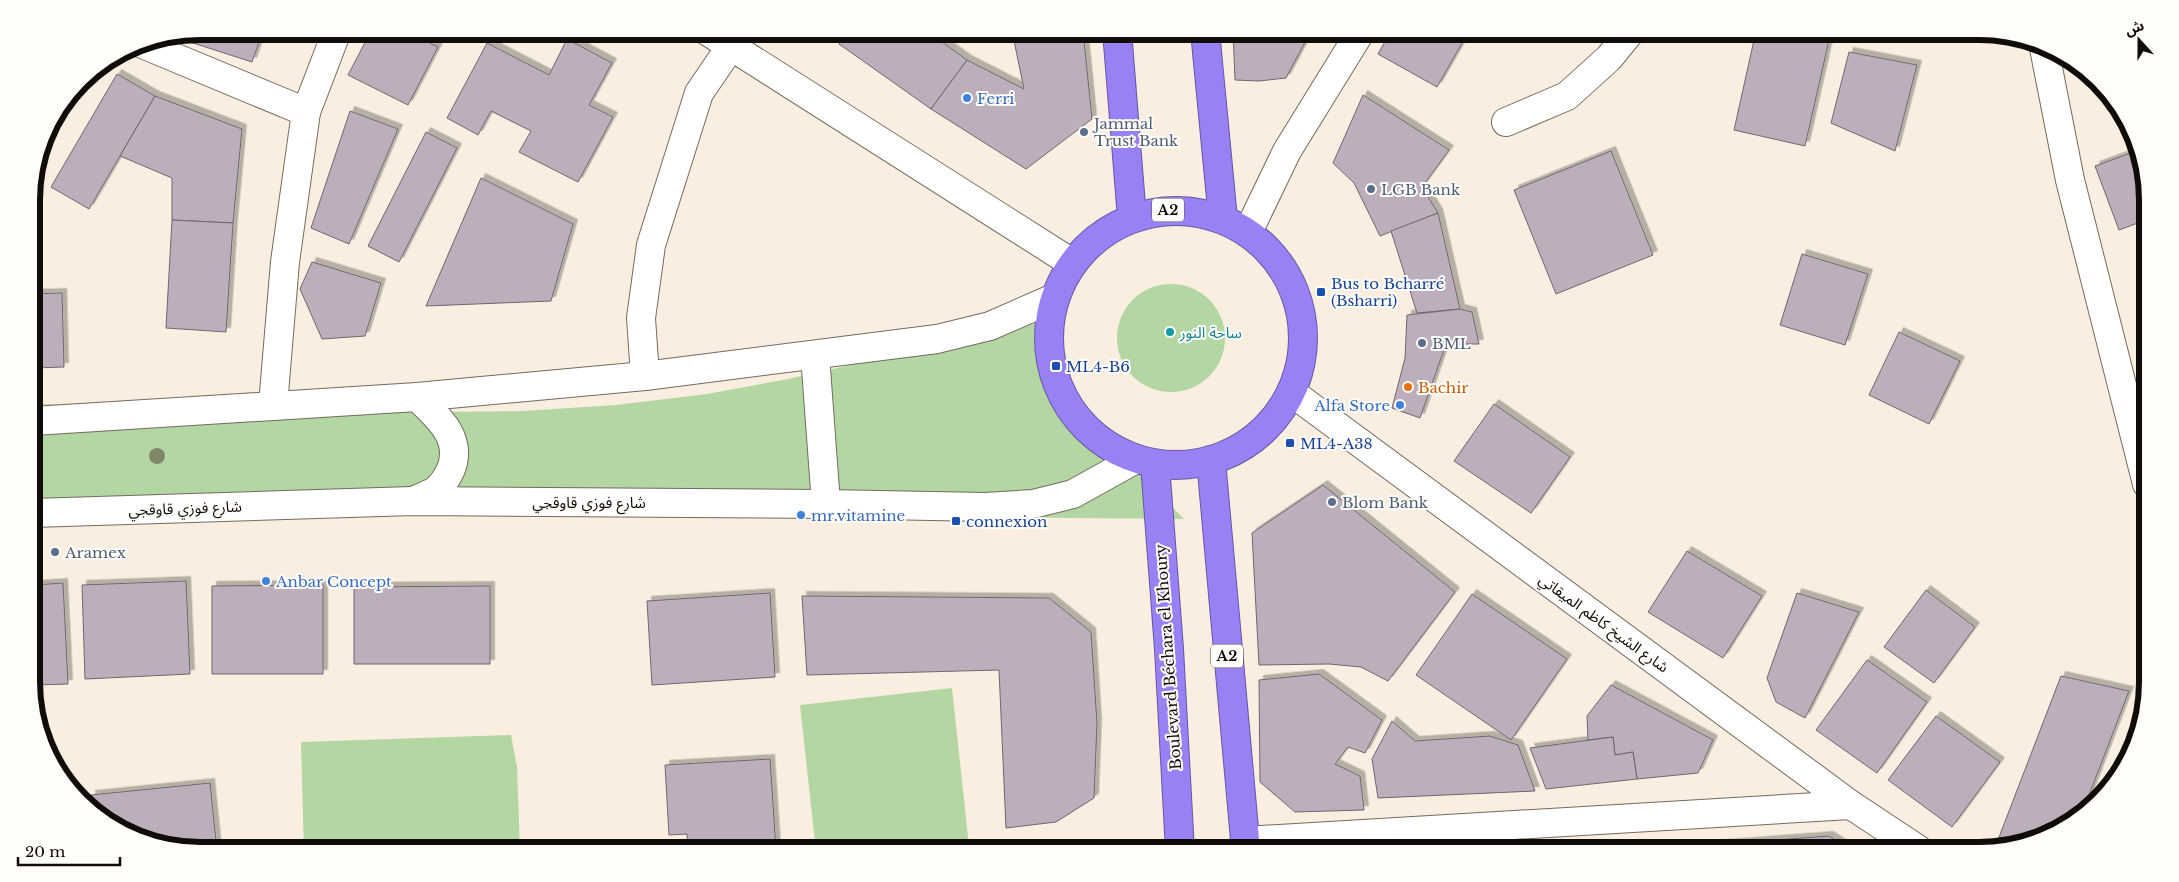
<svg xmlns="http://www.w3.org/2000/svg" width="2179" height="882" viewBox="0 0 2179 882" font-family="'Libre Baskerville','Noto Sans Arabic',serif">
  <style>
    .green { fill: #b3d6a3 }
    .building { fill: #bcafbb; stroke: #716570; filter: url(#shadow) }
    .lines { fill: none; stroke-linecap: round; stroke-linejoin: round }
    .minor-casing { stroke: #746a5e; stroke-width: 30 }
    .highway-casing { stroke: #6857a2; stroke-width: 30 }
    .minor { stroke: #fff; stroke-width: 28 }
    .highway { stroke: #9880f5; stroke-width: 28 }
    .tree { fill: #7e8868 }
    .shop-dot { fill: #3f7fe0; stroke: #fffdfa; stroke-width: 2 }
    .service-dot { fill: #5c6f8a; stroke: #fffdfa; stroke-width: 2 }
    .transit-dot { fill: #1a4fb4; stroke: #fffdfa; stroke-width: 2 }
    .culture-dot { fill: #0f9aa8; stroke: #fffdfa; stroke-width: 2 }
    .food-dot { fill: #e8710a; stroke: #fffdfa; stroke-width: 2 }
    .labels { text-anchor: middle; dominant-baseline: central; stroke-width: 4; stroke-linejoin: round; paint-order: stroke }
    .shield { fill: #fffdfa; stroke: #585451; stroke-width: 1 }
    .shield-label { font-size: 14px; font-weight: bold; fill: #100c08 }
    .shop-label { font-size: 15px; fill: #366cbe; stroke: #fffdfa; text-anchor: start }
    .service-label { font-size: 15px; fill: #4e5e75; stroke: #fffdfa; text-anchor: start }
    .transit-label { font-size: 15px; fill: #164399; stroke: #fffdfa; text-anchor: start }
    .culture-label { font-size: 15px; fill: #0d838f; stroke: #fffdfa; text-anchor: start }
    .food-label { font-size: 15px; fill: #c56008; stroke: #fffdfa; text-anchor: start }
    .street-label { font-size: 15px; fill: #100c08; stroke: #fffdfa }
    .rim { fill: none; stroke: #100c08; stroke-width: 6 }
  </style>
  <defs>
    <filter id="shadow"><feDropShadow dx="4.5" dy="-4.5" stdDeviation="0" flood-color="#0004"/></filter>
  </defs>
  <rect width="100%" height="100%" fill="#f9eee0"/>
  <!-- green -->
  <g class="green">
    <circle cx="1171" cy="338" r="54"/>
    <path d="M 1038,323 L 1067,387 L 1115,449 L 1184,519 L 33,508 L 33,404 L 340,408 L 432,412 L 523,411 L 616,405 L 707,394 L 788,379 L 868,361 L 948,338 Z"/>
    <path d="M 952,688 L 969,846 L 923,851 L 816,851 L 800,705 Z"/>
    <path d="M 511,735 L 517,767 L 520,851 L 304,851 L 301,742 Z"/>
  </g>
  <!-- building -->
  <g class="building">
    <path d="M 200,31 L 263,31 L 252,62 L 187,41 L 189,33 Z"/>
    <path d="M 371,31 L 405,31 L 438,47 L 408,105 L 348,75 Z"/>
    <path d="M 848,31 L 927,31 L 967,60 L 931,109 L 839,44 Z"/>
    <path d="M 1012,31 L 1083,31 L 1092,119 L 1026,169 L 931,109 L 967,60 L 1024,89 Z"/>
    <path d="M 1233,31 L 1311,31 L 1286,78 L 1259,81 L 1235,80 Z"/>
    <path d="M 1391,31 L 1469,31 L 1437,87 L 1378,54 Z"/>
    <path d="M 1756,31 L 1831,31 L 1805,146 L 1734,130 Z"/>
    <path d="M 567,39 L 612,63 L 589,105 L 613,117 L 578,182 L 519,152 L 531,131 L 491,111 L 478,135 L 447,118 L 487,43 L 549,75 Z"/>
    <path d="M 1849,52 L 1917,65 L 1895,151 L 1831,123 Z"/>
    <path d="M 117,74 L 155,96 L 89,209 L 51,187 Z"/>
    <path d="M 1363,95 L 1449,150 L 1422,187 L 1438,213 L 1380,236 L 1354,183 L 1333,163 Z"/>
    <path d="M 155,96 L 242,129 L 233,223 L 172,220 L 172,178 L 120,156 Z"/>
    <path d="M 350,111 L 398,129 L 349,244 L 311,228 Z"/>
    <path d="M 426,132 L 457,148 L 399,262 L 368,246 Z"/>
    <path d="M 2139,150 L 2146,178 L 2146,220 L 2119,230 L 2095,166 Z"/>
    <path d="M 1611,151 L 1653,255 L 1556,294 L 1514,190 Z"/>
    <path d="M 481,178 L 573,224 L 551,301 L 426,306 Z"/>
    <path d="M 1438,213 L 1460,309 L 1417,313 L 1391,231 Z"/>
    <path d="M 172,220 L 233,223 L 226,332 L 166,328 Z"/>
    <path d="M 1802,254 L 1868,274 L 1845,345 L 1780,325 Z"/>
    <path d="M 312,262 L 381,283 L 365,336 L 322,339 L 300,289 Z"/>
    <path d="M 62,293 L 64,367 L 33,368 L 32,294 Z"/>
    <path d="M 1460,309 L 1472,312 L 1479,344 L 1446,344 L 1420,418 L 1392,408 L 1405,358 L 1407,315 Z"/>
    <path d="M 1899,332 L 1960,361 L 1929,424 L 1869,395 Z"/>
    <path d="M 1494,404 L 1570,457 L 1531,513 L 1454,461 Z"/>
    <path d="M 1323,485 L 1455,592 L 1388,681 L 1361,667 L 1329,664 L 1259,665 L 1252,533 Z"/>
    <path d="M 1687,551 L 1762,596 L 1723,658 L 1648,612 Z"/>
    <path d="M 186,581 L 190,674 L 85,679 L 82,585 Z"/>
    <path d="M 63,583 L 68,684 L 34,685 L 34,585 Z"/>
    <path d="M 323,585 L 323,674 L 212,674 L 212,586 Z"/>
    <path d="M 490,586 L 490,664 L 354,664 L 354,587 Z"/>
    <path d="M 1926,590 L 1975,627 L 1934,683 L 1884,647 Z"/>
    <path d="M 770,593 L 775,677 L 652,685 L 647,601 Z"/>
    <path d="M 1797,593 L 1859,612 L 1805,718 L 1776,702 L 1767,678 Z"/>
    <path d="M 1472,594 L 1567,659 L 1511,740 L 1416,675 Z"/>
    <path d="M 802,596 L 1049,598 L 1091,632 L 1097,723 L 1094,798 L 1056,822 L 1006,828 L 999,670 L 807,675 Z"/>
    <path d="M 1867,660 L 1927,702 L 1877,773 L 1816,730 Z"/>
    <path d="M 1319,674 L 1382,720 L 1365,753 L 1348,747 L 1335,764 L 1360,776 L 1364,810 L 1295,812 L 1260,782 L 1259,680 Z"/>
    <path d="M 2061,676 L 2129,691 L 2081,816 L 2051,832 L 1996,845 Z"/>
    <path d="M 1611,685 L 1713,740 L 1698,773 L 1637,779 L 1633,752 L 1615,755 L 1613,737 L 1588,740 L 1587,716 Z"/>
    <path d="M 1936,716 L 2000,762 L 1952,827 L 1888,780 Z"/>
    <path d="M 1392,721 L 1415,741 L 1490,736 L 1518,745 L 1535,791 L 1378,798 L 1372,759 Z"/>
    <path d="M 1613,737 L 1615,755 L 1633,752 L 1637,779 L 1546,789 L 1530,748 Z"/>
    <path d="M 770,759 L 776,849 L 688,851 L 687,834 L 669,835 L 665,765 Z"/>
    <path d="M 210,783 L 217,851 L 200,851 L 146,842 L 92,806 L 91,795 Z"/>
    <path d="M 1829,836 L 1851,850 L 1682,850 L 1684,847 Z"/>
  </g>
  <g class="lines">
    <defs>
      <g id="minor">
        <path d="M 707,31 L 1072,263"/>
        <path d="M 140,43 L 306,112"/>
        <path d="M 2044,48 L 2070,180 L 2147,484"/>
        <path d="M 1506,122 L 1567,96 L 1609,58 L 1631,31"/>
        <path d="M 1248,232 L 1287,151 L 1361,31"/>
        <path d="M 815,355 L 826,504"/>
        <path d="M 645,376 L 641,318 L 651,245 L 699,93 L 731,46"/>
        <path d="M 1291,392 L 1851,805 L 1919,850"/>
        <path d="M 273,405 L 285,262 L 306,112 L 337,31"/>
        <path d="M 33,421 L 417,397 L 645,376 L 937,339 L 990,326 L 1054,298"/>
        <path d="M 413,501 C 420,498 428,495 435,491 C 443,485 447,478 451,469 C 463,438 438,417 417,397"/>
        <path d="M 33,513 L 413,501 L 826,504 L 985,507 L 1033,504 L 1073,494 L 1136,459"/>
        <path d="M 1245,841 L 1851,805"/>
      </g>
      <g id="highway">
        <path d="M 1117,31 L 1132,218"/>
        <path d="M 1205,31 L 1223,219"/>
        <circle cx="1176" cy="338" r="127"/>
        <path d="M 1211,460 L 1246,851"/>
        <path d="M 1155,464 L 1169,649 L 1180,851"/>
      </g>
    </defs>
    <!-- minor casing -->
    <use href="#minor" class="minor-casing"/>
    <!-- highway casing -->
    <use href="#highway" class="highway-casing"/>
    <!-- minor -->
    <use href="#minor" class="minor"/>
    <!-- highway -->
    <use href="#highway" class="highway"/>
  </g>
  <!-- trees -->
  <circle class="tree" cx="157" cy="456" r="8"/>
  <!-- markers -->
  <g class="shop-dot">
    <circle cx="967" cy="98" r="5"/>
    <circle cx="1400" cy="405" r="5"/>
    <circle cx="801" cy="515" r="5"/>
    <circle cx="266" cy="581" r="5"/>
  </g>
  <g class="service-dot">
    <circle cx="1084" cy="132" r="5"/>
    <circle cx="1371" cy="189" r="5"/>
    <circle cx="1422" cy="343" r="5"/>
    <circle cx="1332" cy="502" r="5"/>
    <circle cx="55" cy="552" r="5"/>
  </g>
  <g class="transit-dot">
    <rect x="1316" y="287" width="10" height="10" rx="2.5"/>
    <rect x="1051" y="361" width="10" height="10" rx="2.5"/>
    <rect x="1285" y="438" width="10" height="10" rx="2.5"/>
    <rect x="951" y="516" width="10" height="10" rx="2.5"/>
  </g>
  <circle class="culture-dot" cx="1170" cy="332" r="5"/>
  <circle class="food-dot" cx="1408" cy="387" r="5"/>
  <g class="labels">
    <!-- shield labels -->
    <g class="shield">
      <rect x="1152" y="198.5" width="32" height="23" rx="4"/>
      <rect x="1211" y="644.5" width="32" height="23" rx="4"/>
    </g>
    <g class="shield-label">
      <text x="1168" y="210">A2</text>
      <text x="1227" y="656">A2</text>
    </g>
    <!-- shop labels -->
    <g class="shop-label">
      <text x="977" y="98">Ferri</text>
      <text x="1390" y="405" text-anchor="end">Alfa Store</text>
      <text x="811" y="515">mr.vitamine</text>
      <text x="276" y="581">Anbar Concept</text>
    </g>
    <!-- service labels -->
    <g class="service-label">
      <text x="1094" y="123">Jammal<tspan x="1094" dy="17">Trust Bank</tspan></text>
      <text x="1381" y="189">LGB Bank</text>
      <text x="1432" y="343">BML</text>
      <text x="1342" y="502">Blom Bank</text>
      <text x="65" y="552">Aramex</text>
    </g>
    <!-- transit labels -->
    <g class="transit-label">
      <text x="1331" y="283">Bus to Bcharré<tspan x="1331" dy="17">(Bsharri)</tspan></text>
      <text x="1066" y="366">ML4-B6</text>
      <text x="1300" y="443">ML4-A38</text>
      <text x="966" y="521">connexion</text>
    </g>
    <!-- culture labels -->
    <g class="culture-label">
      <text x="1180" y="332">ساحة النور</text>
    </g>
    <!-- food labels -->
    <g class="food-label">
      <text x="1418" y="387">Bachir</text>
    </g>
    <!-- street labels -->
    <g class="street-label">
      <text x="589" y="502">شارع فوزي قاوقجي</text>
      <text transform="translate(185 508) rotate(-2)">شارع فوزي قاوقجي</text>
      <text transform="translate(1604 623) rotate(36)">شارع الشيخ كاظم الميقاتي</text>
      <text transform="translate(1168 657) rotate(-94)">Boulevard Béchara el Khoury</text>
    </g>
  </g>
  <!-- crop -->
  <path d="M0 0H2179V882H0ZM200 40H1979A160 160 0 0 1 2139 200V682A160 160 0 0 1 1979 842H200A160 160 0 0 1 40 682V200A160 160 0 0 1 200 40Z" fill="#fffdfa" fill-rule="evenodd"/>
  <path class="rim" d="M200 40H1979A160 160 0 0 1 2139 200V682A160 160 0 0 1 1979 842H200A160 160 0 0 1 40 682V200A160 160 0 0 1 200 40Z"/>
  <!-- north arrow -->
  <g transform="translate(2139 40) rotate(339)" stroke="#fffdfa" stroke-width="4" paint-order="stroke">
  <path d="M0-4L9 19L0 12L-9 19Z" fill="#100c08"/>
  <text y="-8" font-size="14" font-weight="bold" text-anchor="middle" fill="#100c08">ش</text>
  </g>
  <!-- scale -->
  <path d="M18 857v8h102v-8" fill="none" stroke="#100c08" stroke-width="2.5"/>
  <text x="25" y="857" font-size="15" fill="#100c08" stroke="#fffdfa" stroke-width="4" paint-order="stroke">20 m</text>
</svg>
